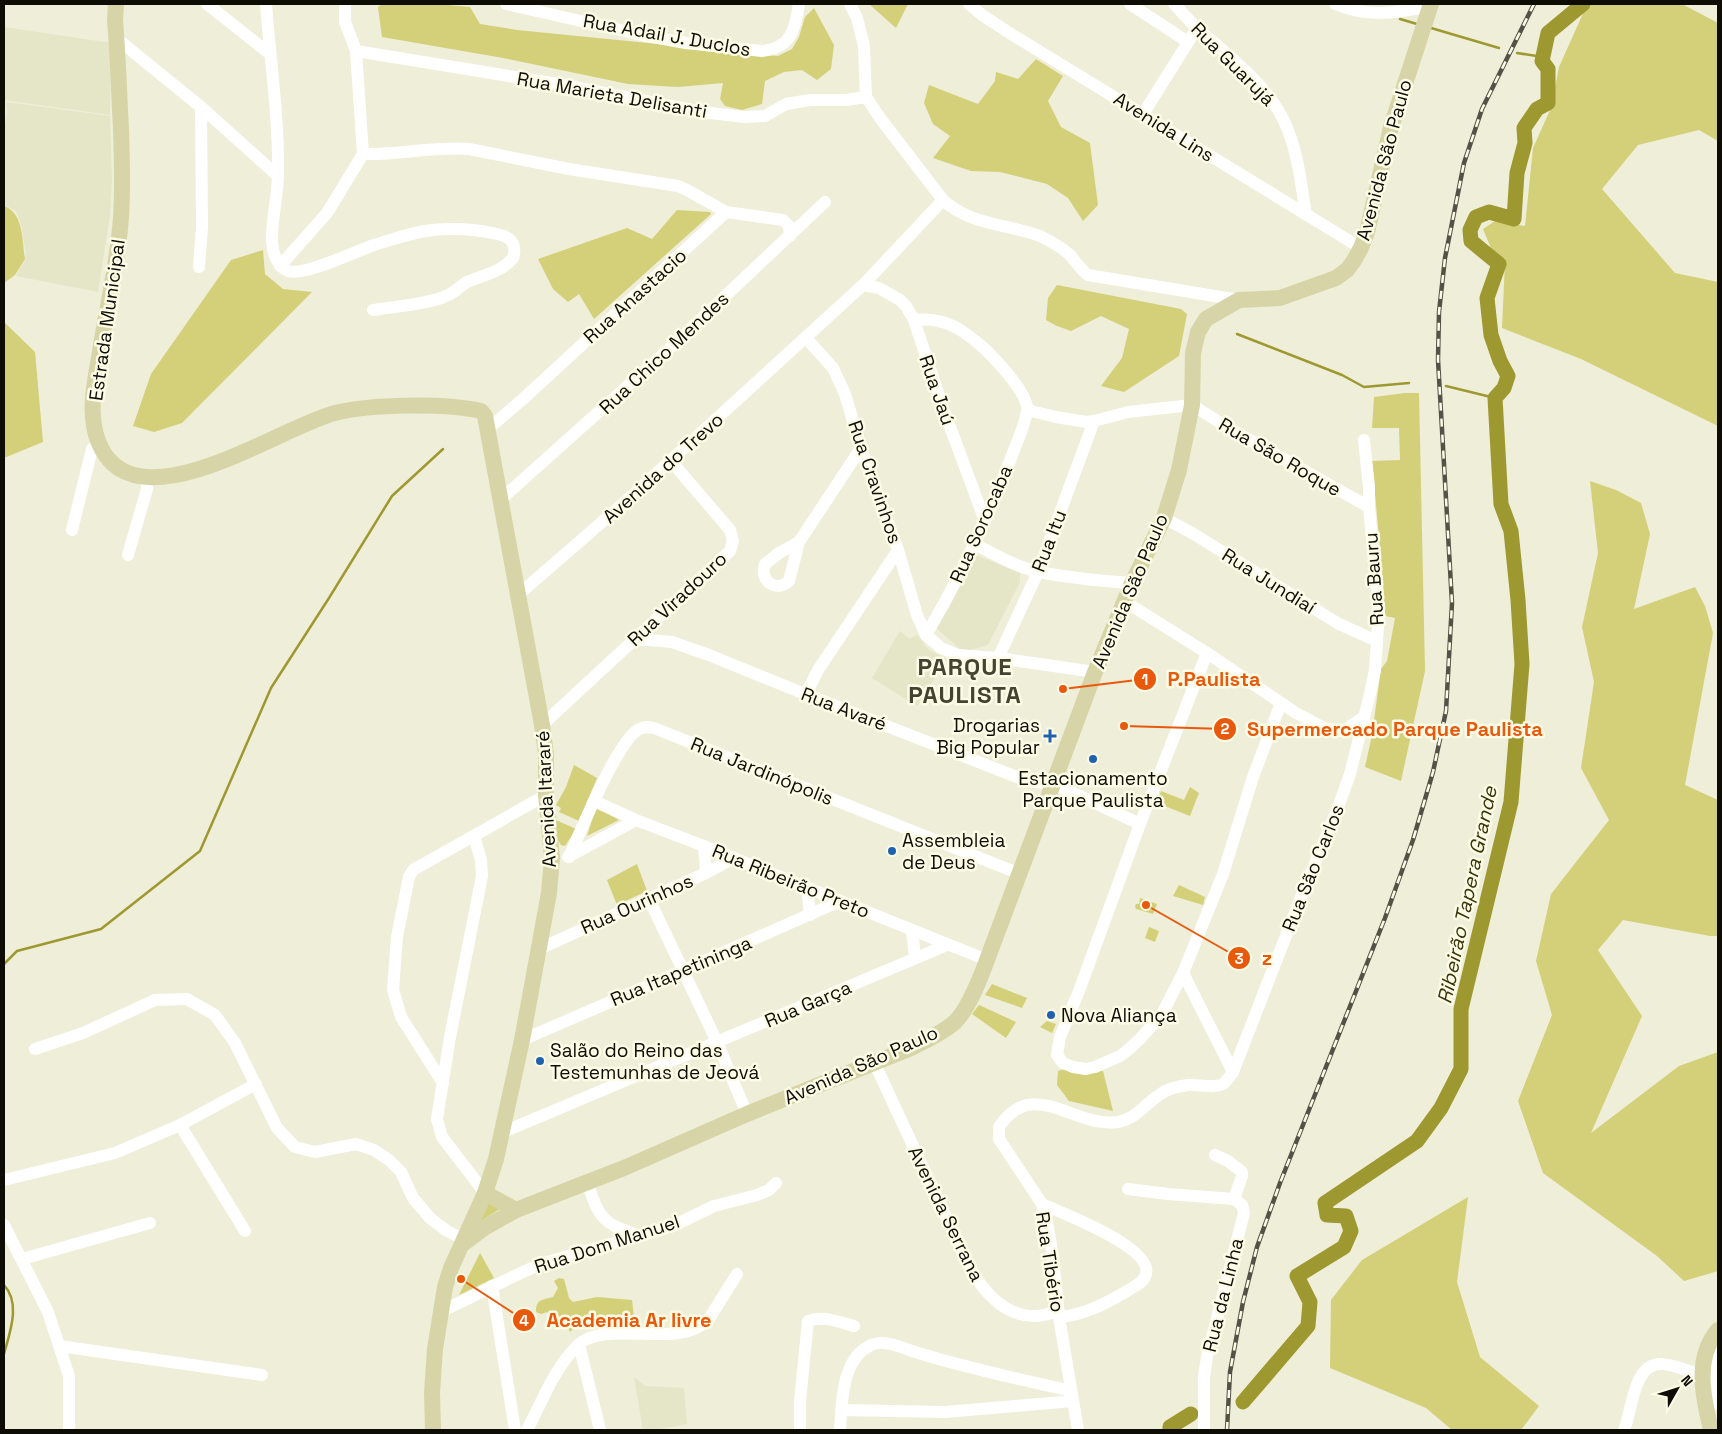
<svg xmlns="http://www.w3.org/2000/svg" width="1722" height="1434" viewBox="0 0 1722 1434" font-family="'Space Grotesk',sans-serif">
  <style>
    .built { fill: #e5e5c8 }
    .green { fill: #d3d079 }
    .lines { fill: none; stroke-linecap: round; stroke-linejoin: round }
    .stream { stroke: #9e9830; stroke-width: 2.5 }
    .river { stroke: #9e9830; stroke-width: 15 }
    .minor { stroke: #fff; stroke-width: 12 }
    .major { stroke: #d7d5a7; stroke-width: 16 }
    .rail-casing { stroke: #535247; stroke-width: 4.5 }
    .rail { stroke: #fcfce6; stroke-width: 2.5; stroke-dasharray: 8; stroke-linecap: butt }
    .poi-dot { fill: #2060b1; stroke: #fcfce6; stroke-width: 2 }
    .labels { text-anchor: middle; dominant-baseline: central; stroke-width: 5; stroke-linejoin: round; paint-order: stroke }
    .street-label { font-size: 19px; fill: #0d0d06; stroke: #fcfce6 }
    .poi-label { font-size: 19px; fill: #0d0d06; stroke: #fcfce6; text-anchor: start }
    .water-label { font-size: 20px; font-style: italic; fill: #39360b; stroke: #fcfce6 }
    .district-label { font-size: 24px; font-weight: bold; letter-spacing: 1px; fill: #434331; stroke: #fcfce6 }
    .leader { fill: none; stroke: #e8590c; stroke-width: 2 }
    .callout-dot { fill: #e8590c; stroke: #fcfce6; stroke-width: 2 }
    .mark-label { font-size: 15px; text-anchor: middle; font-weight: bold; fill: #fff }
    .callout-label { font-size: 20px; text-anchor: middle; font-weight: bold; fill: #e8590c; stroke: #fcfce6; stroke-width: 5; stroke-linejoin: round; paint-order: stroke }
  </style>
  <rect width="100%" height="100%" fill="#efeed8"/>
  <!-- built -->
  <g class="built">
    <path d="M 4,27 L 111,43 L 110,115 L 4,100 Z"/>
    <path d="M 6,102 L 110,116 L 112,181 L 110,215 L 98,292 L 16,276 L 25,260 L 26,254 L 21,224 L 16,211 L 4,205 L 4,132 L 7,112 Z"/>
    <path d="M 976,555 L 1020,573 L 1020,582 L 988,645 L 966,651 L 960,649 L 936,628 Z"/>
    <path d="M 900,631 L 909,639 L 917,635 L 929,650 L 947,659 L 917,706 L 872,678 Z"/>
    <path d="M 634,1377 L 645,1386 L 684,1388 L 687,1424 L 655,1430 L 643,1430 Z"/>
  </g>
  <!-- green -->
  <g class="green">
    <path d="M 382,4 L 437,4 L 470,7 L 480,24 L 517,30 L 778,56 L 792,49 L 799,37 L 805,17 L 814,8 L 834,45 L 831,69 L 817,80 L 802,70 L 784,72 L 765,81 L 762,104 L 742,110 L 725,106 L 720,99 L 723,83 L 678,87 L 628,84 L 503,58 L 382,37 L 378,7 Z"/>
    <path d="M 869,4 L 908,4 L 896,28 Z"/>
    <path d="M 1589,4 L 1682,4 L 1718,23 L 1718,141 L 1699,130 L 1638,145 L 1602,189 L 1675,273 L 1718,282 L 1718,426 L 1581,359 L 1502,328 L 1505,262 L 1493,253 L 1483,229 L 1495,221 L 1525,226 L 1533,148 L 1551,108 L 1559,67 L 1585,9 Z"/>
    <path d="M 1036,59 L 1063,76 L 1048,101 L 1061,127 L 1090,143 L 1098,205 L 1083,221 L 1068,198 L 1047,184 L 1000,172 L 971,171 L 933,158 L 950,136 L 933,124 L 924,103 L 929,85 L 978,104 L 995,81 L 996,72 L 1018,79 Z"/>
    <path d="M 4,206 C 24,213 22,241 25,259 L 15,275 L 4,283 Z"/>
    <path d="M 677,210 L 710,212 L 711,214 L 594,319 L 579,294 L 568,302 L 553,289 L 538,259 L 627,228 L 652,239 Z"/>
    <path d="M 263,250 L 265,274 L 283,289 L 312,292 L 182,423 L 154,432 L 133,426 L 151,374 L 231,260 Z"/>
    <path d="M 1057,285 L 1181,309 L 1187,314 L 1179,356 L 1124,392 L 1101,386 L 1122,358 L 1129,329 L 1101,316 L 1071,331 L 1057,326 L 1046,320 L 1048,298 Z"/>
    <path d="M 4,322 L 35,352 L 43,442 L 4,458 Z"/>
    <path d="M 1405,393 L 1419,393 L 1425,671 L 1401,781 L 1365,767 L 1372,735 L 1381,669 L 1387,661 L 1395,618 L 1385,616 L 1383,581 L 1372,461 L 1400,460 L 1399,428 L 1372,428 L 1374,397 Z"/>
    <path d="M 1590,481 L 1616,490 L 1641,503 L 1650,534 L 1634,609 L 1695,587 L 1705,606 L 1713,633 L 1685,785 L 1718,800 L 1718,936 L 1710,936 L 1623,920 L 1598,950 L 1642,1016 L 1591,1133 L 1679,1066 L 1718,1052 L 1718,1271 L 1684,1281 L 1657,1256 L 1543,1173 L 1518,1101 L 1552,1015 L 1536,961 L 1551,894 L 1609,820 L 1581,768 L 1594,682 L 1582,627 L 1598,553 Z"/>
    <path d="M 574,765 L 597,778 L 579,821 L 559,812 L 561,808 L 556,805 L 566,787 Z"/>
    <path d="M 1190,787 L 1199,793 L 1190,816 L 1157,803 L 1161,791 L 1184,800 Z"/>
    <path d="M 596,807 L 619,820 L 587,836 Z"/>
    <path d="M 556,820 L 576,829 L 565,846 L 561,845 L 557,839 Z"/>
    <path d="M 637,864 L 647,891 L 617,905 L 607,880 Z"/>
    <path d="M 1179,885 L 1205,897 L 1203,905 L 1173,896 Z"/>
    <path d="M 1140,898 L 1157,904 L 1153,914 L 1136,909 L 1135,906 L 1136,904 L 1139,904 Z"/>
    <path d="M 1149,927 L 1159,931 L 1155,942 L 1145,938 Z"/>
    <path d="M 992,984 L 1027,998 L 1022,1008 L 985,995 Z"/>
    <path d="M 979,1005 L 1016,1022 L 1006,1038 L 972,1014 Z"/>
    <path d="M 1047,1021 L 1056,1024 L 1052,1033 L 1040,1027 Z"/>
    <path d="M 1065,1069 L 1103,1071 L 1113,1111 L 1069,1101 L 1057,1085 L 1058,1071 Z"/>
    <path d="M 1468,1197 L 1457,1282 L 1480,1357 L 1539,1406 L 1521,1430 L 1452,1430 L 1426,1408 L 1330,1368 L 1331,1300 L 1362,1260 Z"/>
    <path d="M 485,1199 L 503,1207 L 479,1222 Z"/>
    <path d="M 480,1253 L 494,1278 L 459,1295 Z"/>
    <path d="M 559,1278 L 564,1279 L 569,1298 L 573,1302 L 597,1297 L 632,1300 L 634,1318 C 618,1320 580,1319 570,1332 L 567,1325 L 569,1315 L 553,1319 L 547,1312 L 541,1314 L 536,1312 C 536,1299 542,1300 553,1297 L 558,1288 L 554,1281 Z"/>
  </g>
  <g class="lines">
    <!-- stream -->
    <g class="stream">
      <path d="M 1400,19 L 1417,24"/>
      <path d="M 1431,28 L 1499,48"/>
      <path d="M 1517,53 L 1543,57"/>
      <path d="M 1237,334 L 1342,375 L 1364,387 L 1409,383"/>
      <path d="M 1446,386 L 1495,398"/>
      <path d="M 4,964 L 17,951 L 101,929 L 200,851 L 271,688 L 329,598 L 392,496 L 443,449"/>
      <path d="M 4,1285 C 21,1303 10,1332 4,1354"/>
    </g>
    <!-- river -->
    <g class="river">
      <path d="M 1243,1402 L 1308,1326 L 1310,1302 L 1297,1276 L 1344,1247 L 1351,1231 L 1346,1216 L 1327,1215 L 1325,1203 L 1417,1141 L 1441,1108 L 1461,1069 L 1461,1009 L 1511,802 L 1522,664 L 1518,600 L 1511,531 L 1501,504 L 1495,398 L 1504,388 L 1508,376 L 1500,361 L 1491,335 L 1487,298 L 1499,264 L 1471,241 L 1470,230 L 1476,217 L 1489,212 L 1514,219 L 1517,173 L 1525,143 L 1524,128 L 1537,109 L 1548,103 L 1548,69 L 1542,61 L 1548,33 L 1583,4"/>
      <path d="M 1170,1430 L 1170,1427 L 1191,1414"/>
    </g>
    <!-- minor -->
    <g class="minor">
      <path d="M 207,4 L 270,54"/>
      <path d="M 266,4 C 270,60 279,117 278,174 C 278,197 271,220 272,242 C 273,253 277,266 288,271 C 303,277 356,251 374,245 C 390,240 408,234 425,231 C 449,227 478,229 501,235 C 512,238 517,246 513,258 C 501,272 485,275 469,281 C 460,285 455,293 446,296 C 429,304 393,307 373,310"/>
      <path d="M 345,4 L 345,22 L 356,51 L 363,154"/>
      <path d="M 506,4 L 642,35 L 686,43 L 762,51 C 791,48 795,30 799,4"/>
      <path d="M 850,4 L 857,18 L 864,46 L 866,97 L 880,118 L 943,200 C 970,225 1007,224 1040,236 C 1050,241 1062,247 1070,255 C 1076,262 1080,269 1088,275 L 1239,300"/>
      <path d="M 969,4 L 982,15 L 1011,34 L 1361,248"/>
      <path d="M 1130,4 L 1188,42"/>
      <path d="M 1174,4 C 1182,12 1189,21 1198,29 C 1227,54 1268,86 1284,121 C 1298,150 1301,184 1306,215"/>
      <path d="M 1335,4 C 1369,18 1395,13 1431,6"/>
      <path d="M 116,38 L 201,107 L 278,176"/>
      <path d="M 356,51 L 558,84 L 702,112 L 744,117 L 765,116 L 786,104 L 810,100 L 846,100 L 866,97"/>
      <path d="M 1143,114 L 1197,28"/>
      <path d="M 363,154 C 399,155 434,146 469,149 L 569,169 L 678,186 L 687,190 L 726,212"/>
      <path d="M 280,266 L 327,213 L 363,154"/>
      <path d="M 199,267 L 202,227 L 201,107"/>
      <path d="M 863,285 L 879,288 L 900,300 L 906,306 L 914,320 L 943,408 L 985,521"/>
      <path d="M 914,320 C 946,317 962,329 985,349 C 998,362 1024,389 1027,407 C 1028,417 1018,440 1014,450 C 990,515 961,576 926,635"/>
      <path d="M 806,338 L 833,368 L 845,394 L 861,448 L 898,550 L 917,615 L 926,635 L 941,648 L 958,655 L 998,658 L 1095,672"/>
      <path d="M 1027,410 L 1056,417 L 1086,422 L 1094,421 L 1128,412 L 1192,405 L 1232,430 L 1369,507"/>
      <path d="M 487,430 L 523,399 L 726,212 L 783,220 L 789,226 L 790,236"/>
      <path d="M 499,501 L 670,348 L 825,202"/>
      <path d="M 1164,518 L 1192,533 L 1339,624 L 1377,641"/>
      <path d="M 72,530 L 92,449 L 99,441"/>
      <path d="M 799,542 L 779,553 L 765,564 C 759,581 776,593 789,581 L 799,542 L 861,448"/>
      <path d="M 975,544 C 995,555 1017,567 1039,572 C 1070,578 1101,581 1132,583"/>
      <path d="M 128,555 L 147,489 L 146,477"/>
      <path d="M 518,595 L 625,502 L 863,285 L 943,200"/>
      <path d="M 1124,601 L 1207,653 L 1296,713 L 1326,729 L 1343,731 L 1364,717"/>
      <path d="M 633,640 L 649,640 L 672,642 L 709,655 L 790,688 L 1027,781 L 1054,784 L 1140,824"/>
      <path d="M 1207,653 L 1140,824 L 1079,991 L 1060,1037 L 1057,1055 L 1063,1063 L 1073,1067 L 1086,1069 L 1095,1067 L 1120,1056 L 1129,1049 L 1139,1040 L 1162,1014 L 1183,973 L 1223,874 L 1253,777 L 1281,703"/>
      <path d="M 998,658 L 1038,572 L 1094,421"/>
      <path d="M 806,694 L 818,670 L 898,550"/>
      <path d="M 542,725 L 730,551 L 733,541 L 730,530 L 671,461"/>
      <path d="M 594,801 L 636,820 L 704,846 L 987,960"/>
      <path d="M 474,836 L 481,860 L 482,876 L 450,1037 L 437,1119 L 442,1137 L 485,1193"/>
      <path d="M 704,846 L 706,873"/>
      <path d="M 568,857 L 636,820"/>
      <path d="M 569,857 C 581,831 617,741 639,729 C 645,726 649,727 654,728 L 1020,874"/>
      <path d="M 807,888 L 810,915"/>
      <path d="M 649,899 L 717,1042 L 747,1114"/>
      <path d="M 912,930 L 915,958"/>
      <path d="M 539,949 L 706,873 L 734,858"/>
      <path d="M 1183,973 L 1233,1072"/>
      <path d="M 522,1040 L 684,970 L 840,901"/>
      <path d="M 35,1049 L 83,1033 L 155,1000 L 187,999 L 215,1015 L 235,1043 L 277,1128 L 295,1147 L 315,1152 L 356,1144 L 374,1150 L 389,1160 L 401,1172 L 413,1198 L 430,1218 L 447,1231 L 465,1240"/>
      <path d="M 874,1062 L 968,1264 C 982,1290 1003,1317 1036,1316 C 1044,1316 1051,1313 1059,1311"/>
      <path d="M 443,1083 L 401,1017 L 393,990 L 397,937 L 409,877 L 413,870 L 546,795"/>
      <path d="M 180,1125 L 245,1231"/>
      <path d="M 503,1132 L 947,945"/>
      <path d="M 1215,1155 L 1228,1161 L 1242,1172 L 1242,1176 L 1234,1199"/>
      <path d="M 4,1180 L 115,1153 L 180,1125 L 256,1084"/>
      <path d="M 588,1183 C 598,1220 606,1225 641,1236"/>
      <path d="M 1128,1189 L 1168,1194 L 1234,1199"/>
      <path d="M 1042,1204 C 1062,1213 1153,1247 1146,1274 C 1144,1283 1134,1286 1127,1291 C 1105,1304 1084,1315 1059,1317"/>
      <path d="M 4,1225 L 48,1312 L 69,1376 L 69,1430"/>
      <path d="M 22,1259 L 150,1223"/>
      <path d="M 492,1286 L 515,1430"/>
      <path d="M 440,1312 L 525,1271 L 544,1263 L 673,1226 L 714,1206 L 757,1195 L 769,1190 L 776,1183"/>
      <path d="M 1717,1332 L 1714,1368 L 1718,1404"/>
      <path d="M 579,1344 L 600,1430"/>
      <path d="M 59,1346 L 262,1375"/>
      <path d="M 842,1410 L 945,1412 L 1073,1401"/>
      <path d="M 527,1430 C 542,1402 554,1368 578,1345 C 607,1318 680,1351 709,1319 L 737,1274"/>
      <path d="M 800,1430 L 800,1401 L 808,1321 C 823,1315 839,1322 854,1326"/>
      <path d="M 840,1430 C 842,1403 841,1359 871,1345 C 884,1339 903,1348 915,1352 C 966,1368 1019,1379 1071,1391"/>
      <path d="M 1078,1430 L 1059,1317 L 1053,1256 L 1047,1222 L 1042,1204 L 999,1139 L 999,1127 C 1033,1075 1075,1129 1118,1122 C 1139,1119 1150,1096 1170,1089 C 1176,1087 1182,1086 1188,1085 C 1199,1084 1213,1089 1223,1084 C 1227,1081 1230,1076 1233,1072 L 1303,892 L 1337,810 L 1350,774 L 1370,694 L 1375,670 L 1379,612 L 1369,507 L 1369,487 L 1364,440"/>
      <path d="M 1204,1430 L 1204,1377 L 1207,1357 L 1244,1213 L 1242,1205 L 1234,1199"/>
      <path d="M 1624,1430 C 1632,1412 1633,1363 1661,1364 C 1674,1364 1689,1372 1702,1375"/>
    </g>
    <!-- major -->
    <g class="major">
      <path d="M 116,4 L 115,20 C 118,56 119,93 121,129 C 122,158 123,188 121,217 C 118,264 106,311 99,358 C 94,385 88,414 98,441 C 133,531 279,427 335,413 C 371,404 445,403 481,411 L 485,416 L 542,725 L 546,754 L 546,795 L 552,858 L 549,893 L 522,1040 L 496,1159 L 485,1193 L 451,1268 L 445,1287 L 435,1349 L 432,1393 L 433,1430"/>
      <path d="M 485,1193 L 516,1210"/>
      <path d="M 464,1243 L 484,1228 L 516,1210 L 624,1168 L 747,1114 L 911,1048 C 926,1040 943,1033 955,1022 C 969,1008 980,979 987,960 L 1095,672 L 1132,583 L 1164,518 L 1179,470 L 1192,405 L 1193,353 L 1198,332 L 1206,319 L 1239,300 L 1280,298 L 1336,278 L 1347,270 L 1353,262 L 1361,248 L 1367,232 L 1391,127 L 1431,4"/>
      <path d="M 1711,1430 C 1703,1397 1694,1358 1718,1330"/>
    </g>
    <defs>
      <path id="rail" d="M 1227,1430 L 1230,1372 L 1243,1302 L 1257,1247 L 1280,1183 L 1385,918 L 1413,840 L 1433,772 L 1446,711 L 1452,603 L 1438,360 L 1439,312 L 1445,258 L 1464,163 L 1482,109 L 1534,4"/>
    </defs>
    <!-- rail casing -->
    <use href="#rail" class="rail-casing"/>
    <!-- rail -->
    <use href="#rail" class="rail"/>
  </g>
  <!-- markers -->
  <g class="poi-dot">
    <path d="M1047.5 728.5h5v5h5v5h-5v5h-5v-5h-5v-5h5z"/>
    <circle cx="1093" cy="759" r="5"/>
    <circle cx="892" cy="851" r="5"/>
    <circle cx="1051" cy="1015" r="5"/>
    <circle cx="540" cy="1061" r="5"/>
  </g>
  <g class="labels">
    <!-- street labels -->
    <g class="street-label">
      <text transform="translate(667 35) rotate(10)">Rua Adail J. Duclos</text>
      <text transform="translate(1233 64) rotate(45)">Rua Guarujá</text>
      <text transform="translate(612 95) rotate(10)">Rua Marieta Delisanti</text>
      <text transform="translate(1164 127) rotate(32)">Avenida Lins</text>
      <text transform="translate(1384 160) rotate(-75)">Avenida São Paulo</text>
      <text transform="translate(635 296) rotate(-42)">Rua Anastacio</text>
      <text transform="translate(107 320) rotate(-82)">Estrada Municipal</text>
      <text transform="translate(664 353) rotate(-43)">Rua Chico Mendes</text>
      <text transform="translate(937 390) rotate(71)">Rua Jaú</text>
      <text transform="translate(1280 457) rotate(30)">Rua São Roque</text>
      <text transform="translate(663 468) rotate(-42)">Avenida do Trevo</text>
      <text transform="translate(875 482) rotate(71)">Rua Cravinhos</text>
      <text transform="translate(981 524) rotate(-66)">Rua Sorocaba</text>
      <text transform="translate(1049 541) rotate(-69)">Rua Itu</text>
      <text transform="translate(1374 579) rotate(-94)">Rua Bauru</text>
      <text transform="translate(1269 581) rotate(32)">Rua Jundiaí</text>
      <text transform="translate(1130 591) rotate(-67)">Avenida São Paulo</text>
      <text transform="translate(677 599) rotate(-43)">Rua Viradouro</text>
      <text transform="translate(844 709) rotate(21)">Rua Avaré</text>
      <text transform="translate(762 771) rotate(22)">Rua Jardinópolis</text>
      <text transform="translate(546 799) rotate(-93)">Avenida Itararé</text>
      <text transform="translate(1313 868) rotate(-68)">Rua São Carlos</text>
      <text transform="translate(791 881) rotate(22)">Rua Ribeirão Preto</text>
      <text transform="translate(637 904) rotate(-24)">Rua Ourinhos</text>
      <text transform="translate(681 971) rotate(-23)">Rua Itapetininga</text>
      <text transform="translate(808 1004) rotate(-23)">Rua Garça</text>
      <text transform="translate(861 1065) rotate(-24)">Avenida São Paulo</text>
      <text transform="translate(946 1214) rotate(64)">Avenida Serrana</text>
      <text transform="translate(607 1244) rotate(-18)">Rua Dom Manuel</text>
      <text transform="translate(1050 1262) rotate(81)">Rua Tibério</text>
      <text transform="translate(1223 1295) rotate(-76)">Rua da Linha</text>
    </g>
    <!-- poi labels -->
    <g class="poi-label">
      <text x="1040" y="725" text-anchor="end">Drogarias<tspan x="1040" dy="22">Big Popular</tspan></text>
      <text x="1093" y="778" text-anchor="middle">Estacionamento<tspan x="1093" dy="22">Parque Paulista</tspan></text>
      <text x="902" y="840">Assembleia<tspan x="902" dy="22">de Deus</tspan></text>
      <text x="1061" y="1015">Nova Aliança</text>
      <text x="550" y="1050">Salão do Reino das<tspan x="550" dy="22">Testemunhas de Jeová</tspan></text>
    </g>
    <!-- water labels -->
    <g class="water-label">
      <text transform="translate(1467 895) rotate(-78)">Ribeirão Tapera Grande</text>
    </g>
    <!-- district labels -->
    <g class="district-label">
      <text x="965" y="666">PARQUE<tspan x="965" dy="28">PAULISTA</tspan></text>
    </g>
  </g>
  <!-- callouts -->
  <path class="leader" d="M1063 689L1145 679M1124 726L1225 729M1146 905L1239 958M461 1279L524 1320"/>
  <g class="callout-dot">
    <circle cx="1063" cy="689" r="5"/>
    <circle cx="1124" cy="726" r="5"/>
    <circle cx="1146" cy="905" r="5"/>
    <circle cx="461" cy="1279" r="5"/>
    <circle cx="1145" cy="679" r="12"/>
    <circle cx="1225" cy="729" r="12"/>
    <circle cx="1239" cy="958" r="12"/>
    <circle cx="524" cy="1320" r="12"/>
  </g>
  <g class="mark-label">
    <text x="1145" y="685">1</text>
    <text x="1225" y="734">2</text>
    <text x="1239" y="964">3</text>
    <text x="524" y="1326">4</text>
  </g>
  <g class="callout-label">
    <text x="1214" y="686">P.Paulista</text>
    <text x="1395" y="736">Supermercado Parque Paulista</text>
    <text x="1267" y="965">z</text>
    <text x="629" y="1327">Academia Ar livre</text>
  </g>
  <!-- border -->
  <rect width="1722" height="1434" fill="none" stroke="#0d0d06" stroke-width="10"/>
  <!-- north arrow -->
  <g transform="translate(1677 1389) rotate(51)" stroke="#fcfce6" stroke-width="4" paint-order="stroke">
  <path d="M0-4L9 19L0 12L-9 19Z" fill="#0d0d06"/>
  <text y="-8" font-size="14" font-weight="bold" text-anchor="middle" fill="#0d0d06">N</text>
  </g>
</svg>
